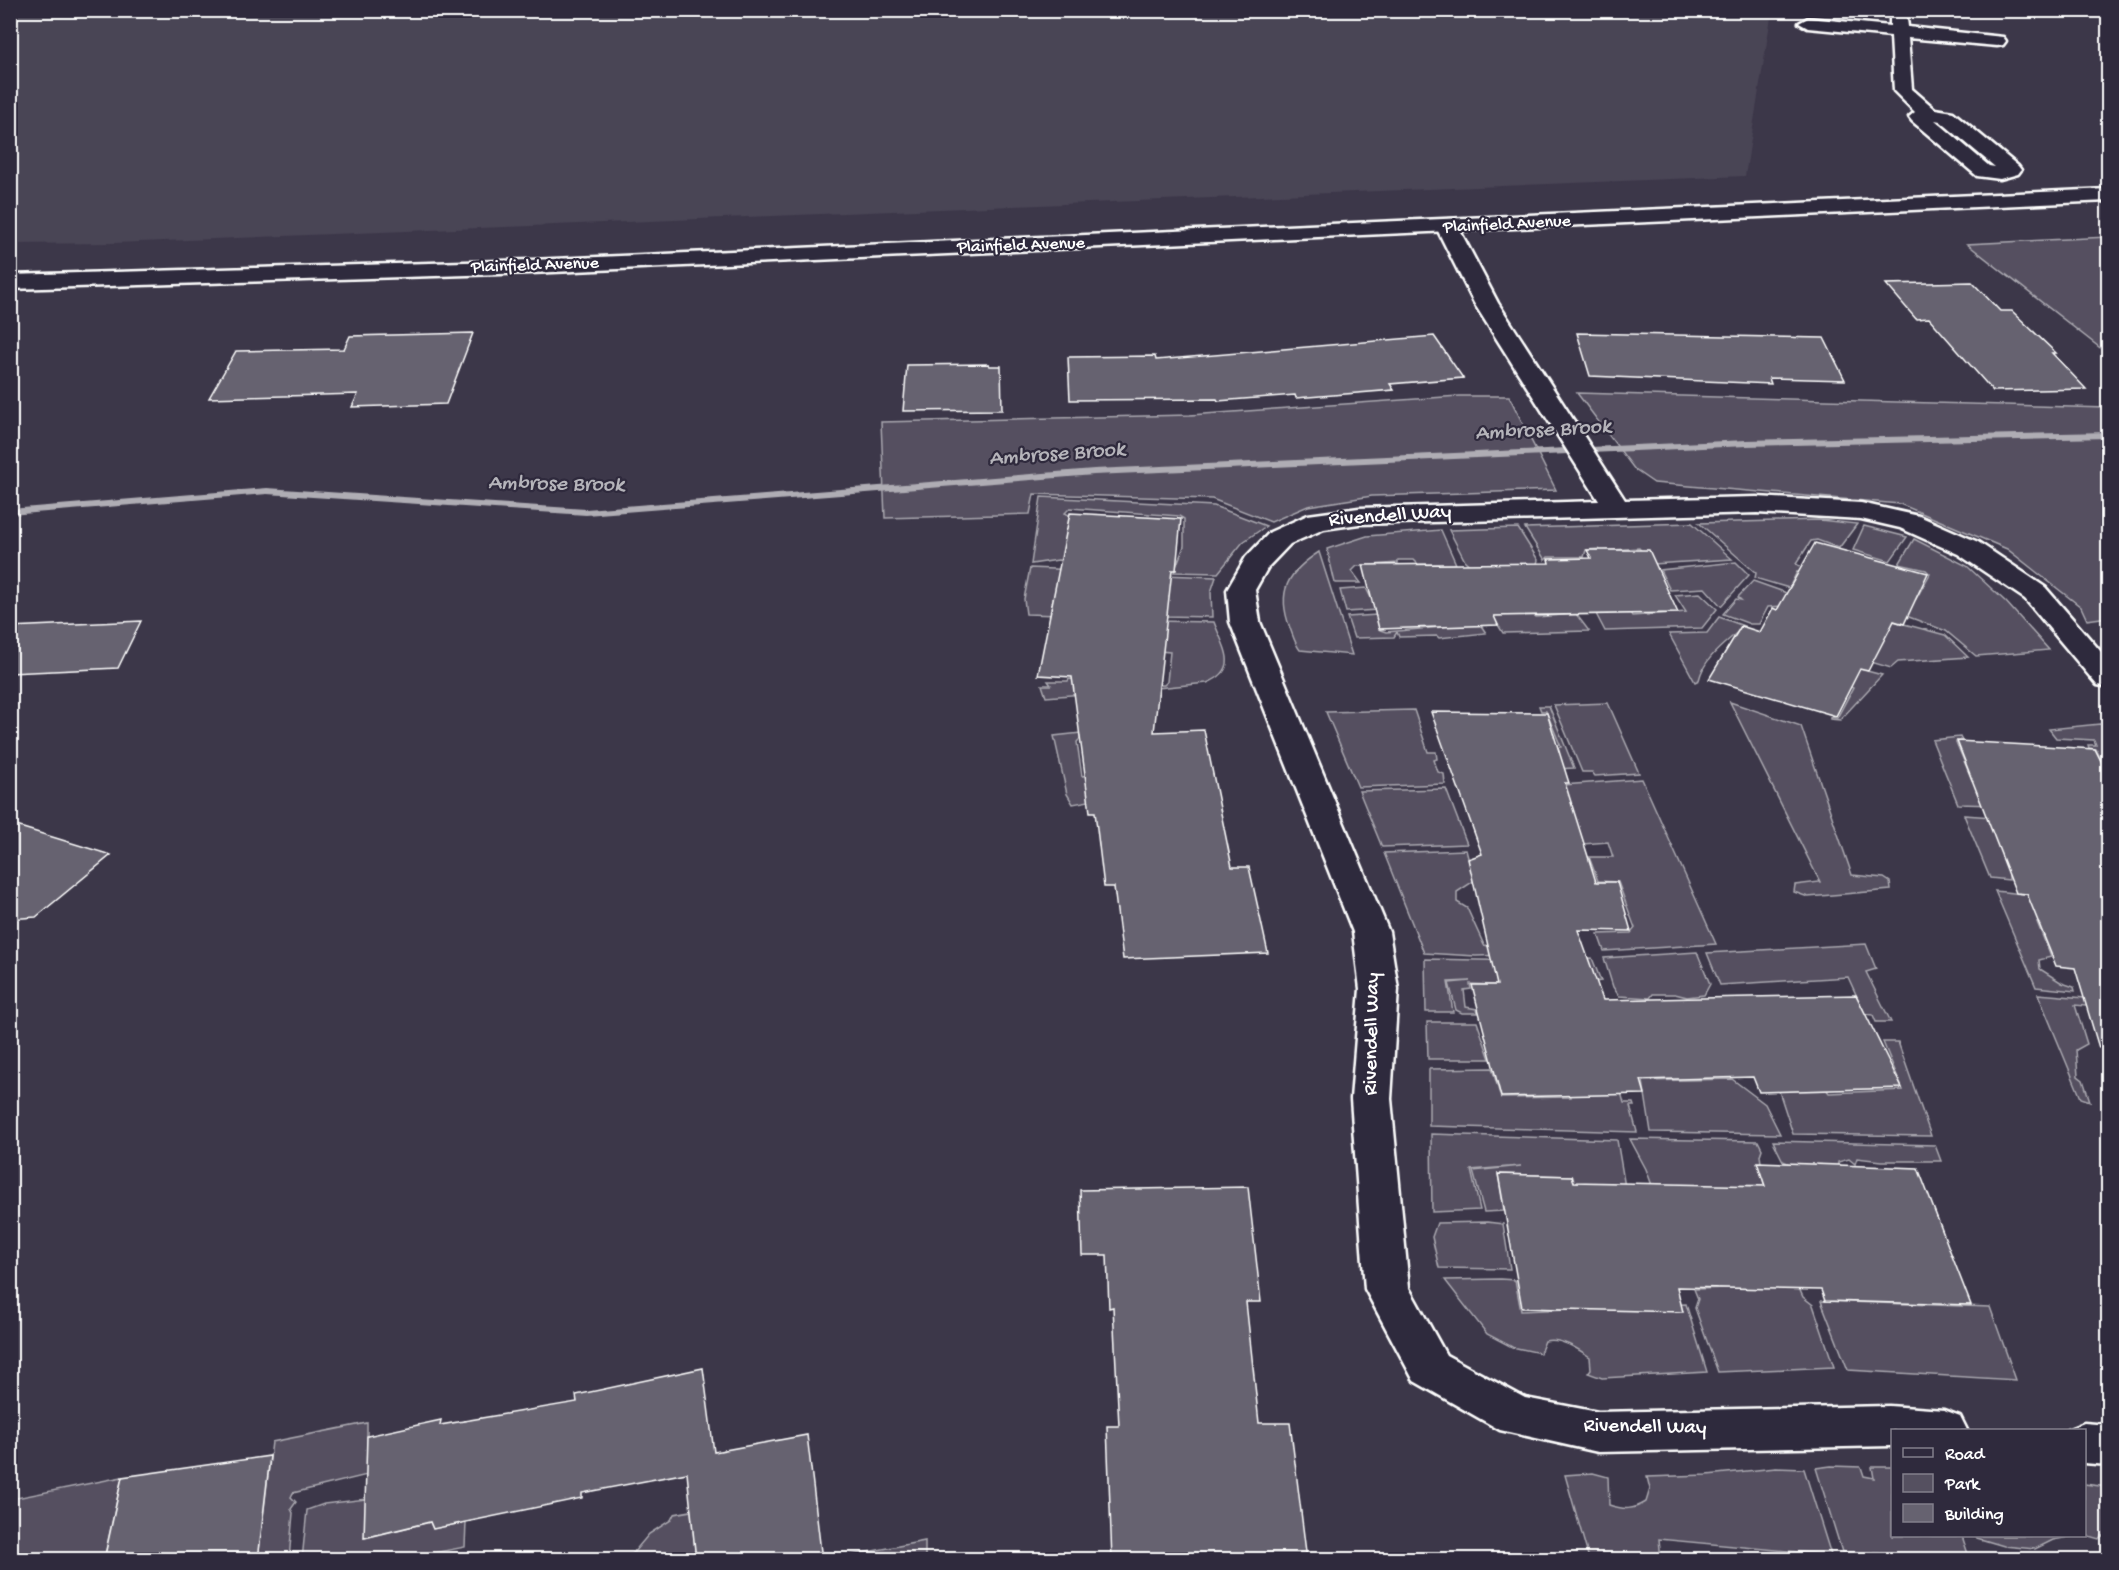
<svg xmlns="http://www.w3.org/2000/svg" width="2119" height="1570" viewBox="0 0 2119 1570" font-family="'Gochi Hand',sans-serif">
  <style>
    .built { fill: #494455 }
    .green { fill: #555060; stroke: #aaa8b0; stroke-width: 1.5 }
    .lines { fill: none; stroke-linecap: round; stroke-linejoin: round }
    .stream { fill: #afadb4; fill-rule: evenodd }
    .building { fill: #666270; stroke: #fff; stroke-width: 1.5 }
    .minor-casing { stroke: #fff; stroke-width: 5 }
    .major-casing { stroke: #fff; stroke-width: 5 }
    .minor { fill: #2f2a3d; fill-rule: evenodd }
    .major { fill: #2f2a3d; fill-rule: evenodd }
    .labels { text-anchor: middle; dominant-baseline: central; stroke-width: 4.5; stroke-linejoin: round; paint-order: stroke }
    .far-street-label { font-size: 18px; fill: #fff; stroke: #2f2a3d }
    .street-label { font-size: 21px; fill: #fff; stroke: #2f2a3d }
    .water-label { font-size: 22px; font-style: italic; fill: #b5b4ba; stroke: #2f2a3d }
  </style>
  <rect width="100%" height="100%" fill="#3c3749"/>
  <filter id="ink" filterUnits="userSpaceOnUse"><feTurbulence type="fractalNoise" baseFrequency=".0167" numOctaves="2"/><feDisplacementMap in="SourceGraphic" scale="12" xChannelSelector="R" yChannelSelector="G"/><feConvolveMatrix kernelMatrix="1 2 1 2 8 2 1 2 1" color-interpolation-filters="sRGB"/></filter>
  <g filter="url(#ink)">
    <!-- built -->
    <path class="built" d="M 10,11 L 11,10 L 1772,11 L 1745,176 L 115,243 L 11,244 Z"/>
    <!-- green -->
    <g class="green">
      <path d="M 2108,237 L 2108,354 L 1967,244 Z"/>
      <path d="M 1577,393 L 2108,408 L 2108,617 L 2087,620 L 2081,607 L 2007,549 L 1900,504 L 1654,483 L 1635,470 Z"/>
      <path d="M 1459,396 L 1509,396 L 1556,490 L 1372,496 L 1308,506 L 1271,522 L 1212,499 L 1034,494 L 1030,514 L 885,518 L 881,422 L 1190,415 Z"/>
      <path d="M 1041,497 L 1214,506 L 1266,526 L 1243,542 L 1218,573 L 1174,572 L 1184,546 L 1184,519 L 1179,516 L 1070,508 L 1065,513 L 1069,515 L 1067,543 L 1079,561 L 1058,560 L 1031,564 Z"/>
      <path d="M 1820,520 L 1857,524 L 1839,548 L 1817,540 L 1811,541 L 1796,564 L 1803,568 L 1800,573 L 1797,572 L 1789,588 L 1755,578 L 1756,573 L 1699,523 Z"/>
      <path d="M 1692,523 L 1732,559 L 1653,564 L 1639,548 L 1600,551 L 1599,549 L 1586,550 L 1584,557 L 1548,557 L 1545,560 L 1525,528 Z"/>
      <path d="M 1864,526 L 1907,537 L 1890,561 L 1853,550 Z"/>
      <path d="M 1518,528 L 1538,560 L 1537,564 L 1470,565 L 1465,561 L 1449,530 Z"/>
      <path d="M 1441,530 L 1456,564 L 1418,564 L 1414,560 L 1398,560 L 1398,563 L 1357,566 L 1352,571 L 1361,583 L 1335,583 L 1327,549 L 1367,536 Z"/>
      <path d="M 1914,539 L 1967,566 L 2006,602 L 2049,650 L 1976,656 L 1946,631 L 1893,611 L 1910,598 L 1916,599 L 1930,574 L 1926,570 L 1899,564 Z"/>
      <path d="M 1319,552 L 1352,655 L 1300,650 C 1295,644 1293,636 1290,628 C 1276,591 1288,572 1319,552 Z"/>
      <path d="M 1736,562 L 1749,575 L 1721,606 L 1705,588 L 1670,590 L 1660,570 Z"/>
      <path d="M 1030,568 L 1076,570 L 1060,615 L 1026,614 L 1024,599 Z"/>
      <path d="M 1163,575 L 1216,577 L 1211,592 L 1212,617 L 1165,616 Z"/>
      <path d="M 1753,581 L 1784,592 L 1788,595 L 1784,606 L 1768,607 L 1759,624 L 1750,624 L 1723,614 L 1736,599 L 1741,600 L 1738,597 Z"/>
      <path d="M 1366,588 L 1377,610 L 1346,612 L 1340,590 Z"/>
      <path d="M 1700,593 L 1717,609 L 1702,628 L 1605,631 L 1595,612 L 1628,609 L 1632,616 L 1686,612 L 1675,595 Z"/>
      <path d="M 1531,611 L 1536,617 L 1576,614 L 1589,631 L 1503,633 L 1492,615 Z"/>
      <path d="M 1377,615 L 1380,630 L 1386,632 L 1443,627 L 1476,618 L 1486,633 L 1439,638 L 1437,636 L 1399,637 L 1397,632 L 1394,637 L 1354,638 L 1347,617 Z"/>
      <path d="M 1719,617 L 1744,626 C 1727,643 1705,655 1699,680 L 1695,682 L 1669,634 L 1707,633 Z"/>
      <path d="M 1889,620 L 1945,635 L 1968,657 L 1898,662 L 1891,668 L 1854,657 Z"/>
      <path d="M 1151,621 L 1214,622 C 1224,649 1241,669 1207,683 L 1117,692 L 1138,685 L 1164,685 L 1167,682 L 1170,652 L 1159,651 Z"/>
      <path d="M 1848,666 L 1882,675 L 1840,720 L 1830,719 L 1830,717 L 1837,718 L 1853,688 L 1839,682 Z"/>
      <path d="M 1069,679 L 1107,681 L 1108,692 L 1046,697 L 1042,685 L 1051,685 L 1048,681 L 1068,681 Z"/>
      <path d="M 1730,702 L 1801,726 L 1852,875 L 1884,878 L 1890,882 L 1891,890 L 1808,897 L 1794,892 L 1795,885 L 1820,882 Z"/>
      <path d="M 1608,703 L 1639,773 L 1595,776 L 1592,772 L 1582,772 L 1554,705 Z"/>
      <path d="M 1539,706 L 1549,706 L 1574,768 L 1555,769 L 1550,749 L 1561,747 L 1546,711 L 1541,711 Z"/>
      <path d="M 1414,710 L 1428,752 L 1436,752 L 1437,759 L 1434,760 L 1438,772 L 1444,774 L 1445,784 L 1358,787 L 1326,712 Z"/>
      <path d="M 2100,724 L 2108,727 L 2108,773 L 2096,749 L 2089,748 L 2088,745 L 2096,745 L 2094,740 L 2056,738 L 2049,729 Z"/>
      <path d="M 1081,733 L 1084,735 L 1077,742 L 1082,776 L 1103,772 L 1105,798 L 1073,804 L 1067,794 L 1054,736 Z"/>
      <path d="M 1960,737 L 1962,741 L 1956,742 L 1972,780 L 1996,805 L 1958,804 L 1932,740 Z"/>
      <path d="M 1642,779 L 1716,944 L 1604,951 L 1598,934 L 1631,933 L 1635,928 L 1618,882 L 1598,881 L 1589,857 L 1613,857 L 1608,842 L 1583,844 L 1563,785 Z"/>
      <path d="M 1446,789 L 1467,844 L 1382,847 L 1359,791 Z"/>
      <path d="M 1964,815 L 2007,818 L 2009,880 L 1990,878 Z"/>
      <path d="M 1466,850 L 1474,881 L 1457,892 L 1457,902 L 1467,908 L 1484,945 L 1531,954 L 1476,956 L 1424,953 L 1384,853 Z"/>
      <path d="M 1995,891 L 2041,896 L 2051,922 L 2037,922 L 2051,957 L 2039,960 L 2040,969 L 2062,983 L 2074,987 L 2075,991 L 2036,987 Z"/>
      <path d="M 1866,944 L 1876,969 L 1866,972 L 1891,1022 L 1876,1022 L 1873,1015 L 1865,1014 L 1848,977 L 1720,985 L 1707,953 Z"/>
      <path d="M 1697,952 L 1710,984 L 1704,995 L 1687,997 L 1675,994 L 1653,994 L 1650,998 L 1619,996 L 1613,987 L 1604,958 Z"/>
      <path d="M 1592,958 L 1601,981 L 1545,987 L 1470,984 L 1471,989 L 1464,990 L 1466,1007 L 1477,1009 L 1478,1013 L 1462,1013 L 1456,1010 L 1449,983 L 1470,981 L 1448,982 L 1453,1012 L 1426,1012 L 1425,959 L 1531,961 Z"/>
      <path d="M 2038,994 L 2108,1000 L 2108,1008 L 2075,1005 L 2087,1044 L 2076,1050 L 2078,1076 L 2083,1080 L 2090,1101 L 2081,1098 Z"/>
      <path d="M 1427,1022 L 1477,1022 L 1490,1059 L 1428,1059 Z"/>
      <path d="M 1883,1042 L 1898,1042 L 1931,1136 L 1793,1134 L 1775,1079 L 1818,1079 L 1829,1093 L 1903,1090 Z"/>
      <path d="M 1492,1068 L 1501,1098 L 1571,1097 L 1569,1083 L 1618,1082 L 1624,1103 L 1633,1103 L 1634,1106 L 1630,1106 L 1637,1132 L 1429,1126 L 1429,1069 Z"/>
      <path d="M 1732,1079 L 1765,1104 L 1780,1134 L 1651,1132 L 1643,1081 Z"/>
      <path d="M 1431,1134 L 1617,1140 L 1625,1187 L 1575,1186 L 1573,1176 L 1498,1174 L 1504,1211 L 1484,1212 L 1473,1171 L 1521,1166 L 1471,1170 L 1480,1210 L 1432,1212 Z"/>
      <path d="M 1630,1139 L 1758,1141 L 1762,1149 L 1760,1155 L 1764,1185 L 1653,1188 L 1646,1169 Z"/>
      <path d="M 1773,1141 L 1935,1145 L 1941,1161 L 1882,1161 L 1857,1158 L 1855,1164 L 1849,1159 L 1838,1162 L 1838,1185 L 1783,1161 Z"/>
      <path d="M 1487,1222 L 1503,1224 L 1510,1269 L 1439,1268 L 1432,1237 L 1437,1223 Z"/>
      <path d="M 1500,1279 L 1515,1280 L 1521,1311 L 1686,1304 L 1707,1372 L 1602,1378 L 1588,1373 L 1591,1369 L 1590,1357 C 1578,1349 1560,1337 1545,1341 L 1540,1353 L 1512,1347 L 1487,1334 L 1445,1280 Z"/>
      <path d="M 1798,1286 L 1803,1297 L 1813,1305 L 1834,1367 L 1718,1372 L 1695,1308 L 1698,1299 L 1694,1289 Z"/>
      <path d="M 1821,1301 L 1990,1307 L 2016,1380 L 1848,1370 Z"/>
      <path d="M 367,1423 L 367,1475 L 293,1493 L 291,1497 L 296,1502 L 291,1509 L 293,1513 L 289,1559 L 258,1560 L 272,1442 Z"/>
      <path d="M 1831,1466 L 1861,1467 L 1864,1476 L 1874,1478 L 1872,1467 L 1892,1467 L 1892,1536 L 1962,1536 L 1969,1557 L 1842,1552 L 1816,1468 Z"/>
      <path d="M 1776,1468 L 1804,1469 L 1831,1555 L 1659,1539 L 1661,1559 L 1589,1559 L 1565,1475 L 1593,1473 L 1608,1477 L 1609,1505 C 1624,1510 1633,1510 1646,1502 L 1650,1489 L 1647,1477 L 1707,1475 Z"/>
      <path d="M 122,1477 L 104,1559 L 11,1559 L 11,1499 Z"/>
      <path d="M 2084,1484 L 2108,1487 L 2108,1536 L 2101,1536 L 2099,1539 L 2085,1535 Z"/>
      <path d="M 366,1499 L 365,1538 L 430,1522 L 433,1529 L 466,1522 L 465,1547 L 403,1559 L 302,1560 L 307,1510 L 324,1504 Z"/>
      <path d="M 691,1511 L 696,1559 L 628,1559 L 649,1534 L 671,1520 L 674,1514 Z"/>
      <path d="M 1976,1536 L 2074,1536 L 2053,1540 L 2035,1549 L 2004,1546 L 1977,1538 Z"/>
      <path d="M 925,1541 L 925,1559 L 831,1559 Z"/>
    </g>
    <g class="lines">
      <!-- stream -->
      <path class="stream" d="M 2108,432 L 2108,438 L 1747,446 L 1094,475 L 586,515 L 267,494 L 10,515 L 10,509 L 267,488 L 586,509 L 1094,469 L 1747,440 Z"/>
    </g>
    <!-- building -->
    <g class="building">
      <path d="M 1972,282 L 2000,311 L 2012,311 L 2056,353 L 2052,353 L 2086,389 L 1993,391 L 1929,318 L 1916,319 L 1886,284 Z"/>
      <path d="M 473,333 L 446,404 L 352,407 L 358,394 L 209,398 L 236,351 L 344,349 L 350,336 Z"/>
      <path d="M 1577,333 L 1824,338 L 1845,380 L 1769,378 L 1771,384 L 1590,376 Z"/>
      <path d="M 1434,336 L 1463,378 L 1390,384 L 1394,390 L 1296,398 L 1295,395 L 1218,401 L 1217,399 L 1070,400 L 1068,357 L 1155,356 L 1156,360 Z"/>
      <path d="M 989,364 L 989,366 L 1001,366 L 1002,410 L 903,411 L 907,365 Z"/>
      <path d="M 1070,513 L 1181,519 L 1176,570 L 1172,570 L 1154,732 L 1204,730 L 1232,867 L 1249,867 L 1268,953 L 1123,959 L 1114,887 L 1104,887 L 1095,812 L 1090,812 L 1072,677 L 1038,675 Z"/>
      <path d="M 1815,543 L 1928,573 L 1904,624 L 1894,621 L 1868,671 L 1860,669 L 1836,716 L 1709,679 L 1741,626 L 1760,632 L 1773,608 L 1777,610 Z"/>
      <path d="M 1587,550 L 1649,550 L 1678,613 L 1494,616 L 1498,625 L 1379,629 L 1363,565 L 1549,563 L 1548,559 L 1591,558 Z"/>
      <path d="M 141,621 L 118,668 L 10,673 L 10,627 Z"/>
      <path d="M 1431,712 L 1547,713 L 1569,783 L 1565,783 L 1596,882 L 1617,882 L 1631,931 L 1578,930 L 1603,1000 L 1856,995 L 1902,1088 L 1759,1092 L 1753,1077 L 1641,1080 L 1645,1094 L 1501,1097 L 1472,985 L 1497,985 L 1468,859 L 1482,854 Z"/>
      <path d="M 1957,741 L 2095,749 L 2109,777 L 2109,1047 L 2099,1048 L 2075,968 L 2056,966 L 2027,894 L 2016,893 Z"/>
      <path d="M 10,824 L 111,855 L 36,917 L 10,919 Z"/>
      <path d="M 1757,1162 L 1918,1168 L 1971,1305 L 1825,1301 L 1821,1290 L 1677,1287 L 1683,1312 L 1522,1308 L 1498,1174 L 1572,1176 L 1574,1182 L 1765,1186 Z"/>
      <path d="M 1248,1187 L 1261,1302 L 1246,1302 L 1259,1423 L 1290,1423 L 1307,1560 L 1112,1560 L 1107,1426 L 1119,1426 L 1113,1307 L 1109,1308 L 1107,1255 L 1082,1255 L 1080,1190 Z"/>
      <path d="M 703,1368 L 714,1452 L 807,1435 L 822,1560 L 696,1560 L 687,1473 L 582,1493 L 582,1498 L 466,1522 L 433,1529 L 430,1522 L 364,1538 L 367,1436 L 441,1420 L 440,1425 L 577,1402 L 576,1395 Z"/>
      <path d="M 270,1456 L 258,1560 L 104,1560 L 122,1477 Z"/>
    </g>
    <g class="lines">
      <defs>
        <g id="minor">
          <path d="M 1890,10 L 1906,10 L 1908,27 L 2003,37 L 2006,41 L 2003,45 L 1997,46 L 1908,38 L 1912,89 L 1935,109 L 1953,112 L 2018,166 L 2021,170 L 2018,174 L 2000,179 L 1977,176 L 1912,121 L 1909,117 L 1915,112 L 1894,91 L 1891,36 L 1808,28 L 1799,23 L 1808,18 L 1890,26 ZM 1935,120 L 1940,121 L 1995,167 L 1989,166 Z"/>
          <path d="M 1447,221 L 1455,222 L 1458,227 L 1498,303 L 1625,500 L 1757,497 L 1861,503 L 1919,516 L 1978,542 L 2045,587 L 2108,660 L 2108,687 L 2097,685 L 2025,599 L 1958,554 L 1900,528 L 1861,519 L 1757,513 L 1359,524 L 1324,529 L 1290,544 L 1268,567 L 1255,590 L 1260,622 L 1389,932 L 1398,989 L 1391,1099 L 1409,1288 L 1446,1355 L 1525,1398 L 1598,1412 L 1889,1406 L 1944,1410 L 1960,1416 L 1967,1430 L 1892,1430 L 1892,1446 L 1598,1452 L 1500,1430 L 1414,1381 L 1365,1289 L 1351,1099 L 1360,989 L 1353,932 L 1230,622 L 1227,590 L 1246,557 L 1270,532 L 1308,515 L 1359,508 L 1599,501 L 1474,303 L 1436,227 L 1439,222 Z"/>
          <path d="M 2084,1423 L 2108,1425 L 2108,1465 L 2084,1463 L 2084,1430 L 2067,1430 Z"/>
        </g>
        <path id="major" d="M 2108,189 L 2108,201 L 531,273 L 10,289 L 10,275 L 531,260 Z"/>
      </defs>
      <!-- minor casing -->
      <use href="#minor" class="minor-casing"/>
      <!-- major casing -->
      <use href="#major" class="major-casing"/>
      <!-- minor -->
      <use href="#minor" class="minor"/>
      <!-- major -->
      <use href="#major" class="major"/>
    </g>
  </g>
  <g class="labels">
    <!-- far-street labels -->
    <g class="far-street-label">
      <text transform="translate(1507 225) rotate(-3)">Plainfield Avenue</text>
      <text transform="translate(1021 246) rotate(-2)">Plainfield Avenue</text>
      <text transform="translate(535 266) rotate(-2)">Plainfield Avenue</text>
    </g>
    <!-- street labels -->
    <g class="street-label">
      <text transform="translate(1390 517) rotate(-4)">Rivendell Way</text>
      <text transform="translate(1373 1034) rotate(-89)">Rivendell Way</text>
      <text transform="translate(1645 1428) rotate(1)">Rivendell Way</text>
    </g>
    <!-- water labels -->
    <g class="water-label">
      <text transform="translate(1543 431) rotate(-3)">Ambrose Brook</text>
      <text transform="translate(1057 455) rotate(-4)">Ambrose Brook</text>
      <text transform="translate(556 485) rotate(1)">Ambrose Brook</text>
    </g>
  </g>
  <!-- margin -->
  <rect width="2119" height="1570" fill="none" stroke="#2f2a3d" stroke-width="36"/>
  <rect x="18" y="18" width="2083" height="1534" fill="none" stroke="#fff" stroke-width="2" filter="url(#ink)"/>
  <!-- legend -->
  <rect x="1891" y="1429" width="195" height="108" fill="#2f2a3d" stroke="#827f8b" stroke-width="1.5"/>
  <rect x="1903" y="1448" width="30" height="9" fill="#2f2a3d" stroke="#827f8b" stroke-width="1.5"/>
  <text x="1945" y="1459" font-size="18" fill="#ffffff">Road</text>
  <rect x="1903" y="1474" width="30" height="18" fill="#555060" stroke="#827f8b" stroke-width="1.5"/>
  <text x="1945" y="1489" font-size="18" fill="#ffffff">Park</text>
  <rect x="1903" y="1504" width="30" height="18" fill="#666270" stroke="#827f8b" stroke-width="1.5"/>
  <text x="1945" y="1519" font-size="18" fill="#ffffff">Building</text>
</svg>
